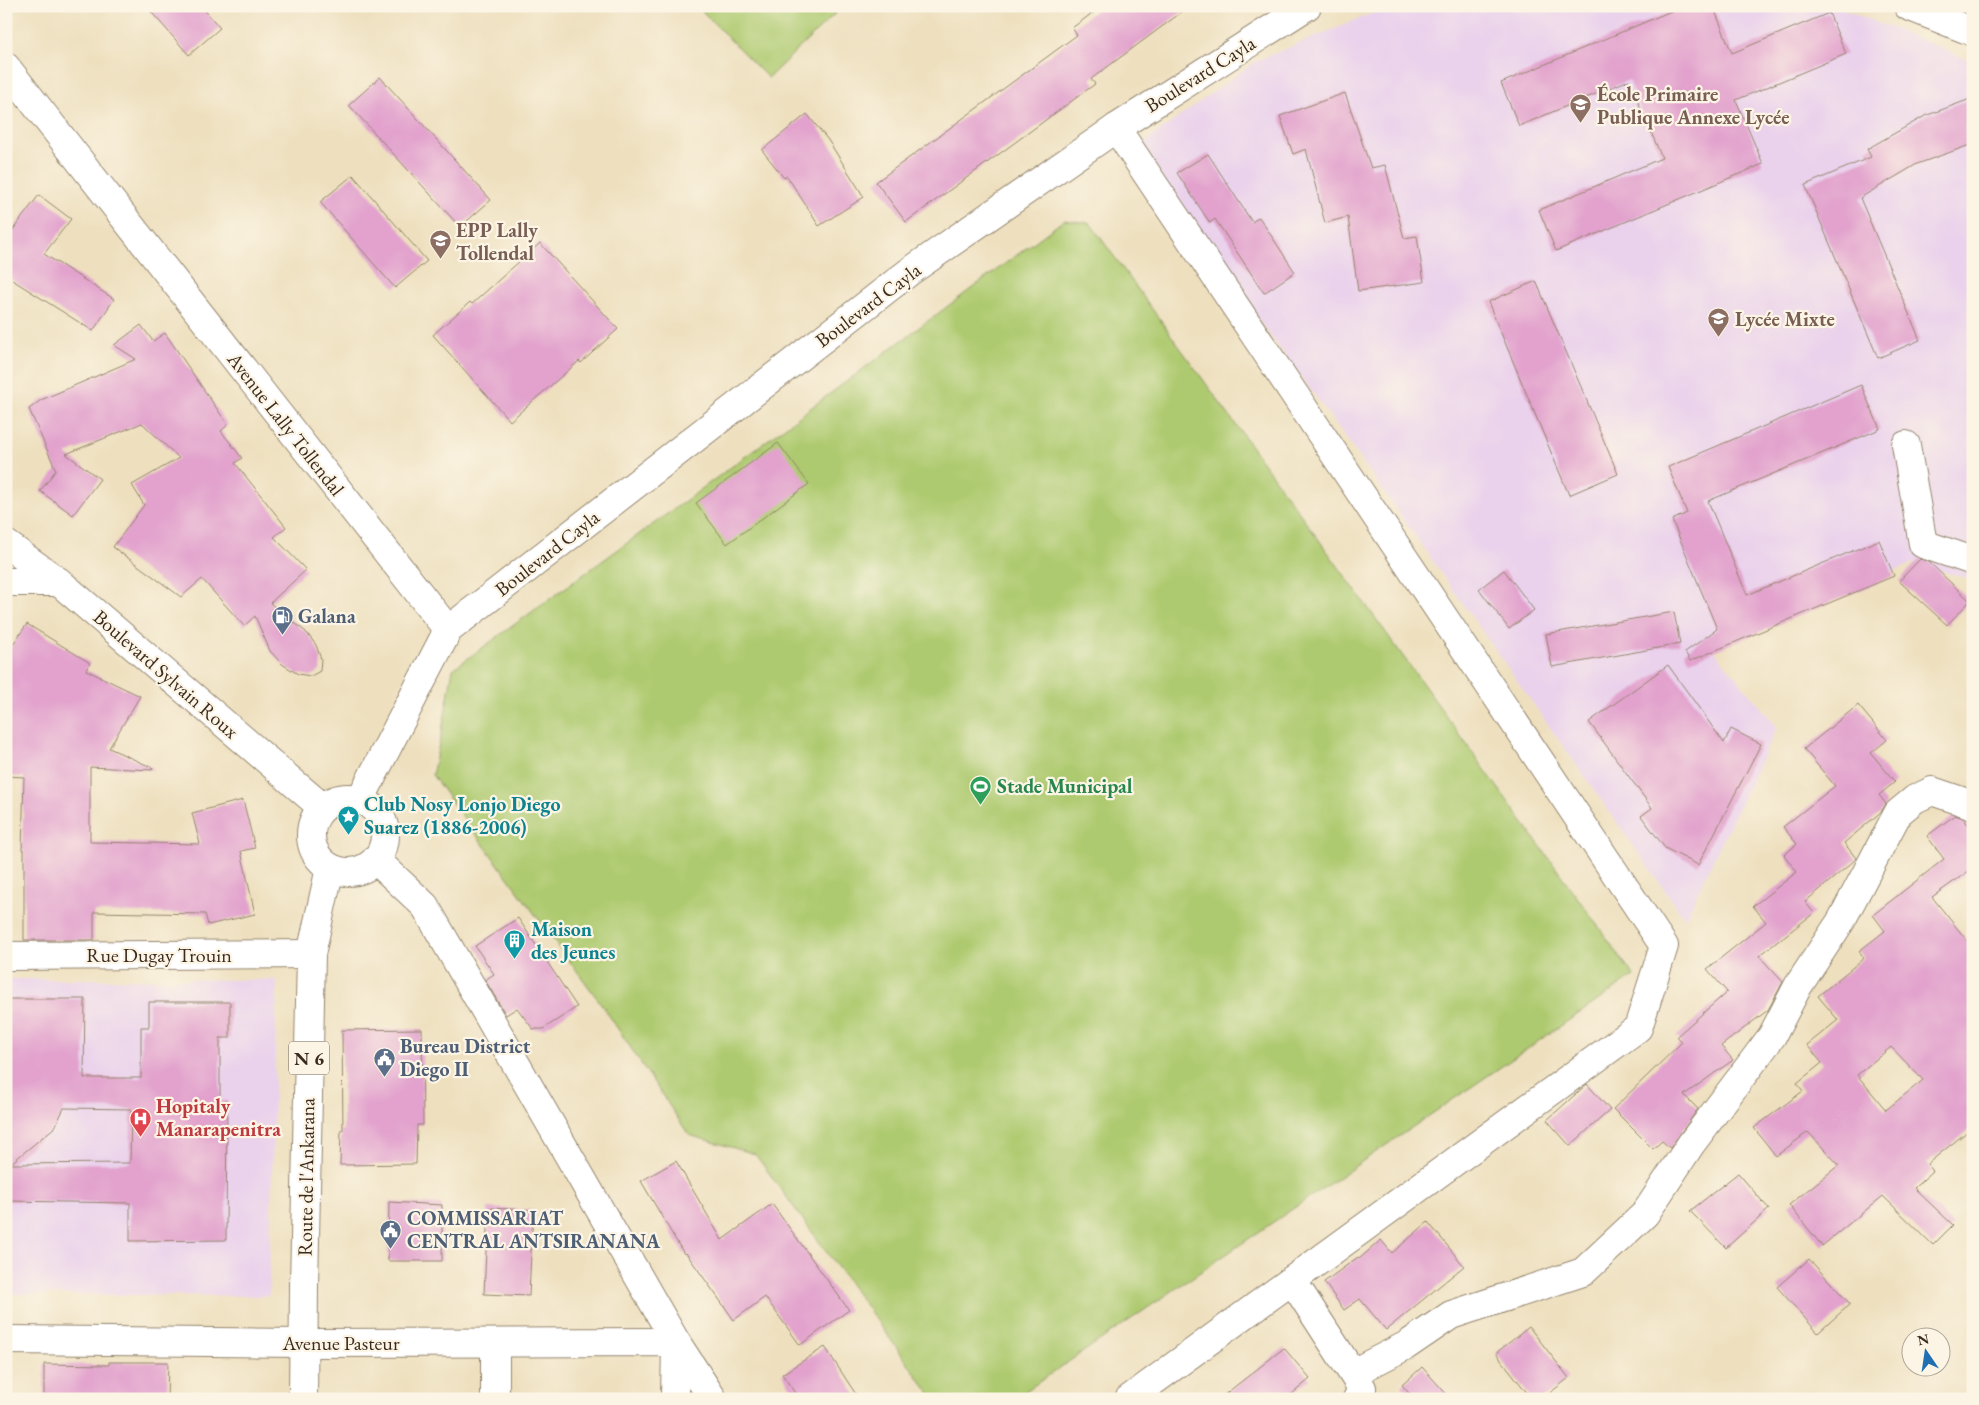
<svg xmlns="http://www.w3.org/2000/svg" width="1979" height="1405" viewBox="0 0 1979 1405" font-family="'EB Garamond',serif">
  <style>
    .built { fill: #ead1ec }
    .green { fill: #aeca70; stroke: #747a47 }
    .building { fill: #e2a2cd; fill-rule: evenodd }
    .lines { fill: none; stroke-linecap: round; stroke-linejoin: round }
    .minor-casing { stroke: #94856e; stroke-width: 30 }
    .major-casing { stroke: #94856e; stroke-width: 30 }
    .minor { stroke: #fff; stroke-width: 28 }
    .major { stroke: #fff; stroke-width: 28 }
    .labels { text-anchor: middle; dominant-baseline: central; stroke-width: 4.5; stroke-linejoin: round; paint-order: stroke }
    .shield { fill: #fcf5e5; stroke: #75675a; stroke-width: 1 }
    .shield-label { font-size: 19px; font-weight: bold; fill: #3b2a1e }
    .street-label { font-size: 20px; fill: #3b2a1e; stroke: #fcf5e5 }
    .education-label { font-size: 20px; font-weight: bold; fill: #785e54; stroke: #fcf5e5; text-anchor: start }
    .service-label { font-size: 20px; font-weight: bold; fill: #4e5e75; stroke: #fcf5e5; text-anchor: start }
    .leisure-label { font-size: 20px; font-weight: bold; fill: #27864d; stroke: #fcf5e5; text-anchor: start }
    .culture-label { font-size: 20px; font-weight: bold; fill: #0d838f; stroke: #fcf5e5; text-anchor: start }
    .health-label { font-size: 20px; font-weight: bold; fill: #be3a42; stroke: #fcf5e5; text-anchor: start }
  </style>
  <rect width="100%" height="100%" fill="#fcf5e5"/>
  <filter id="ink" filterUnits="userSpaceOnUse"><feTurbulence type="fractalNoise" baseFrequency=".02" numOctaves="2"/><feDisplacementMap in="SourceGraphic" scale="10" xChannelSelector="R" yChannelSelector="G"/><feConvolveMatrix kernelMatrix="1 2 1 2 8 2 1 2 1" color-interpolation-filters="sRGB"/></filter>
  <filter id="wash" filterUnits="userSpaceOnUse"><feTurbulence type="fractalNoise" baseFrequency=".0096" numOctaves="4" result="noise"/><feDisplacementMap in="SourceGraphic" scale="20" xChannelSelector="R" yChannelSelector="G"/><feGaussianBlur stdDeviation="1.12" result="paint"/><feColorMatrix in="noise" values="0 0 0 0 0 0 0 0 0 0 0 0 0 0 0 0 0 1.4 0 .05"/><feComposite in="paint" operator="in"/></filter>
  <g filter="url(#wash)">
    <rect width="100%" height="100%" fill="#eee0bf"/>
    <!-- built -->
    <g class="built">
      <path d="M 1390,6 L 1834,6 L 1912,36 L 1973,62 L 1973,580 L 1913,563 L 1713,649 L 1777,727 L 1685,919 L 1341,431 L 1133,151 L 1254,62 Z"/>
      <path d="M 6,979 L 277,980 L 269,1296 L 6,1294 Z"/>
    </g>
    <!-- green -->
    <g class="green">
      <path d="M 697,6 L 843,6 L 768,78 Z"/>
      <path d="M 1064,220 L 1090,223 L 1634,976 L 1014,1399 L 934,1399 L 755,1154 L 689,1135 L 602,1005 L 432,775 L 441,736 L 453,669 L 692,496 Z"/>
    </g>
    <g id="blocks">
      <!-- building -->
      <g class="building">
        <path d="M 146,6 L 201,6 L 220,28 L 189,55 Z"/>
        <path d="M 1102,6 L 1190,6 L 1091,79 L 1095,84 L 906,222 L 876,182 L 1077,35 L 1072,28 Z"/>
        <path d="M 1683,6 L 1713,6 L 1732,53 L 1829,13 L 1846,54 L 1736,100 L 1763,164 L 1556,251 L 1539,210 L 1662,158 L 1629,80 L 1519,126 L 1501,83 Z"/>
        <path d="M 380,77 L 491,200 L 460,227 L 349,105 Z"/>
        <path d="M 1345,93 L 1371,168 L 1385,165 L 1404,238 L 1417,236 L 1424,282 L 1358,291 L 1348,217 L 1325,223 L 1306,149 L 1293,154 L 1280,116 Z"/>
        <path d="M 1973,98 L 1973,144 L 1917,164 L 1860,198 L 1920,340 L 1878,358 L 1805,185 L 1871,157 L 1867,149 L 1925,116 Z"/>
        <path d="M 807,114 L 828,140 L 864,197 L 819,226 L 787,176 L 784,178 L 762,150 Z"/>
        <path d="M 1208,154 L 1252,222 L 1259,217 L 1295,272 L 1264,293 L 1215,219 L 1210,223 L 1177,173 Z"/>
        <path d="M 353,175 L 427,261 L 395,288 L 320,202 Z"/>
        <path d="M 39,195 L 71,219 L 44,254 L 114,299 L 93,331 L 6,276 L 6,239 Z"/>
        <path d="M 540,243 L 618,329 L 581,363 L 579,361 L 510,421 L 433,335 L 470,302 L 472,304 Z"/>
        <path d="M 1536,281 L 1618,474 L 1569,495 L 1488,302 Z"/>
        <path d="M 141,325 L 153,341 L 165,333 L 228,425 L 221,431 L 242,458 L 235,463 L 286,527 L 274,537 L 306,570 L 270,603 L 306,632 L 316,645 L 321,659 L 320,671 L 311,676 L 298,674 L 282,664 L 270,651 L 255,616 L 244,626 L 202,579 L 181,597 L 113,547 L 144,505 L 132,485 L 179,458 L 142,423 L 66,454 L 100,479 L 73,515 L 40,491 L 56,470 L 29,409 L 41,400 L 136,359 L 114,345 Z"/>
        <path d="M 1861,385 L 1880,429 L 1708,501 L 1747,595 L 1879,540 L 1894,576 L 1690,661 L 1685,652 L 1717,629 L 1672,520 L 1687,513 L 1668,467 Z"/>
        <path d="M 778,443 L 809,484 L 727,544 L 696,503 Z"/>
        <path d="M 1920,559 L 1929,562 L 1970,601 L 1947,625 L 1899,581 Z"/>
        <path d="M 1504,570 L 1534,610 L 1509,629 L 1479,589 Z"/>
        <path d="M 1674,612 L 1680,644 L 1552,667 L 1546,634 Z"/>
        <path d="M 27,624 L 90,663 L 86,670 L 140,696 L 109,748 L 153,768 L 152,770 L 90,767 L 90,842 L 200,844 L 192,813 L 243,800 L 255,848 L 241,851 L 255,914 L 208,925 L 205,914 L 94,912 L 94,940 L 24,940 L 24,850 L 22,850 L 24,777 L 6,776 L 6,654 Z"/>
        <path d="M 1668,665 L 1724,743 L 1731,729 L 1761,744 L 1698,865 L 1665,848 L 1641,816 L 1652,808 L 1589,722 Z"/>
        <path d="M 1858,705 L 1887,740 L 1871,753 L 1895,782 L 1879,795 L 1886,804 L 1881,812 L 1844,843 L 1856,858 L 1855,860 L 1805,902 L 1814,913 L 1759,956 L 1783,982 L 1768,1010 L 1721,1046 L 1733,1060 L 1684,1095 L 1698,1109 L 1670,1148 L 1662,1141 L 1653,1149 L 1613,1109 L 1682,1042 L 1677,1036 L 1727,992 L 1707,969 L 1766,922 L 1753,906 L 1797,872 L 1784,855 L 1797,844 L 1783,827 L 1835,786 L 1804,749 Z"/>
        <path d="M 1955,815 L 1963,818 L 1973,831 L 1973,868 L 1932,897 L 1973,948 L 1973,1127 L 1927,1164 L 1933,1171 L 1914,1188 L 1953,1225 L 1933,1245 L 1883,1196 L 1822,1246 L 1789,1205 L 1839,1165 L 1808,1132 L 1776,1156 L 1754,1128 L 1803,1091 L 1797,1083 L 1822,1063 L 1807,1045 L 1838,1020 L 1818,996 L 1864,958 L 1859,951 L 1885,931 L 1873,915 L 1944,859 L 1927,836 ZM 1891,1047 L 1923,1080 L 1886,1110 L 1857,1075 Z"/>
        <path d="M 518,918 L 577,1007 L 543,1029 L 533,1029 L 517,1008 L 506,1015 L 485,980 L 494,974 L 475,946 Z"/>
        <path d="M 6,999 L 85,999 L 84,1078 L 141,1078 L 141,1027 L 149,1027 L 149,1002 L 230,1002 L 230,1038 L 220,1038 L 220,1101 L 227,1101 L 226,1240 L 130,1241 L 130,1203 L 6,1201 ZM 64,1108 L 131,1109 L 130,1163 L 10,1164 L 55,1127 Z"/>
        <path d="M 422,1029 L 423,1125 L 417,1125 L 416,1164 L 340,1165 L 341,1130 L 343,1130 L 342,1030 Z"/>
        <path d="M 1587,1084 L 1610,1110 L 1570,1146 L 1547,1120 Z"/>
        <path d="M 676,1161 L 722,1240 L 772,1204 L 849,1310 L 800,1345 L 765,1297 L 734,1320 L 686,1253 L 684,1254 L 641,1181 Z"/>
        <path d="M 1738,1173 L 1769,1209 L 1726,1248 L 1690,1211 Z"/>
        <path d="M 389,1202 L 442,1205 L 442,1261 L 388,1261 Z"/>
        <path d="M 488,1208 L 533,1210 L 529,1296 L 484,1294 Z"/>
        <path d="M 1428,1222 L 1464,1266 L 1386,1330 L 1360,1299 L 1344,1310 L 1324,1282 L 1358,1257 L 1359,1259 L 1381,1240 L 1392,1253 Z"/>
        <path d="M 1809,1259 L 1850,1304 L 1818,1333 L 1777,1287 Z"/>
        <path d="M 1529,1327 L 1569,1378 L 1542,1399 L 1532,1399 L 1496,1353 Z"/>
        <path d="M 825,1347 L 859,1399 L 799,1399 L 782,1374 Z"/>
        <path d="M 1284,1348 L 1310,1379 L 1286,1399 L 1219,1399 Z"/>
        <path d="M 109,1362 L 168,1362 L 167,1399 L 44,1399 L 44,1364 L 109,1365 Z"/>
        <path d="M 1422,1367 L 1451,1399 L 1414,1399 L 1402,1385 Z"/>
      </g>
    </g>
  </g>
  <g filter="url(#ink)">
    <use href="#blocks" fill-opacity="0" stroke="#94856e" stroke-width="1"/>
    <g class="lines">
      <defs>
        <g id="minor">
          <path d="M 1908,6 L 1973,32"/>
          <path d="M 6,67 L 448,630"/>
          <path d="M 1116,128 L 1664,946 L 1638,1028 L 1129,1399"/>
          <path d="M 1906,445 L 1923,544 L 1973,561"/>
          <path d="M 6,582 L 59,582"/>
          <path d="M 360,800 L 448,630 L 909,272 L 1116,128 L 1307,6"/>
          <path d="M 6,956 L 311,954"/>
          <path d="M 1292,1280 L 1362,1388 L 1357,1399"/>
          <path d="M 6,1340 L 303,1343 L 676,1342 L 675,1399"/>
          <path d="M 1353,1373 L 1407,1345 L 1451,1315 L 1583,1272 L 1645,1214 L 1691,1144 L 1772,1036 L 1798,986 L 1841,921 L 1898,813 L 1915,799 L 1932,791 L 1973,805"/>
          <path d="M 495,1399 L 495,1343"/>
        </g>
        <g id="major">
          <path d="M 6,544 L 59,582 L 323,808"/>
          <circle cx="348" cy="835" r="37"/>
          <path d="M 376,860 L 425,906 L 676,1342 L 713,1399"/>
          <path d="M 303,1399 L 304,1286 L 311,954 L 330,868"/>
        </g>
      </defs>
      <!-- minor casing -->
      <use href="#minor" class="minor-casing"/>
      <!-- major casing -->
      <use href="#major" class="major-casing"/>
      <!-- minor -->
      <use href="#minor" class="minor"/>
      <!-- major -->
      <use href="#major" class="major"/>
    </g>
  </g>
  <!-- icons -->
  <defs>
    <symbol id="school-pin" viewBox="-11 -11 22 30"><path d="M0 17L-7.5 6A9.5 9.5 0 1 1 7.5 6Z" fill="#8d6e63" stroke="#fcf5e5"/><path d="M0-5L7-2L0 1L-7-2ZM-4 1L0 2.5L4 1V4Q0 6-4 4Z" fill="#fff"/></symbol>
    <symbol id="fuel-pin" viewBox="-11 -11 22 30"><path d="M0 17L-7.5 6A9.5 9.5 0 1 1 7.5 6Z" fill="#5c6f8a" stroke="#fcf5e5"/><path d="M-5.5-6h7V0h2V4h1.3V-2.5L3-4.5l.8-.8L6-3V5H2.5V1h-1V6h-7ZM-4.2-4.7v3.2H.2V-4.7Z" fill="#fff"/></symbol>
    <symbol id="stadium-pin" viewBox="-11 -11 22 30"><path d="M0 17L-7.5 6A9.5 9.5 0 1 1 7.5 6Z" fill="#2e9e5b" stroke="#fcf5e5"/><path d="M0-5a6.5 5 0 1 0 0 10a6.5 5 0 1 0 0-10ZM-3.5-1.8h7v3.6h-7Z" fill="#fff"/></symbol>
    <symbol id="sight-pin" viewBox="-11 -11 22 30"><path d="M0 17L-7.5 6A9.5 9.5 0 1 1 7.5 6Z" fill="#0f9aa8" stroke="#fcf5e5"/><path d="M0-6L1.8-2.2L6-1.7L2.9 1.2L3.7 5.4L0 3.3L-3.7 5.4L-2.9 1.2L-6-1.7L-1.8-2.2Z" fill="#fff"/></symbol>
    <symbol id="building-pin" viewBox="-11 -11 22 30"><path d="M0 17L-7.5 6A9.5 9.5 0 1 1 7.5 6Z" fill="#0f9aa8" stroke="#fcf5e5"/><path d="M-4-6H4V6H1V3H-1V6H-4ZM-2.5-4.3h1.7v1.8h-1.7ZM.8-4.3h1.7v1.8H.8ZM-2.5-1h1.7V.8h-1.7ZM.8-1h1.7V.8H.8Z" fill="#fff"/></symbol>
    <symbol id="civic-pin" viewBox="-11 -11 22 30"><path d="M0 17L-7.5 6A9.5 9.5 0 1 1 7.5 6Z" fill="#5c6f8a" stroke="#fcf5e5"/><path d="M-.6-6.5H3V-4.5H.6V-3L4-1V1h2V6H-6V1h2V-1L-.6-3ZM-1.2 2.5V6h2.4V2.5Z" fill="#fff"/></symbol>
    <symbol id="hospital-pin" viewBox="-11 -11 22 30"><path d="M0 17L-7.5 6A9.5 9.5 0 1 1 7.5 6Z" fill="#e0444e" stroke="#fcf5e5"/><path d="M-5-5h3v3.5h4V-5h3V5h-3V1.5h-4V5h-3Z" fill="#fff"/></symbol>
  </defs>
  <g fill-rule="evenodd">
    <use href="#school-pin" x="1568" y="92" width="25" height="34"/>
    <use href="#school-pin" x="428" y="228" width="25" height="34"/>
    <use href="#school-pin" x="1706" y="306" width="25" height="34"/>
    <use href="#fuel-pin" x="270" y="604" width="25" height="34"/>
    <use href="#stadium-pin" x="968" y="774" width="25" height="34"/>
    <use href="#sight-pin" x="336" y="804" width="25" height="34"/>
    <use href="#building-pin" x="502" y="928" width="25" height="34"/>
    <use href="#civic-pin" x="372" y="1046" width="25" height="34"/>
    <use href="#hospital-pin" x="128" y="1106" width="25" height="34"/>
    <use href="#civic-pin" x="378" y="1218" width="25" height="34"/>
  </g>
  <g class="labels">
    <!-- shield labels -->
    <rect class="shield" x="289" y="1041.5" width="40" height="33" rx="4"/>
    <g class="shield-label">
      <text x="309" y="1058">N 6</text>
    </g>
    <!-- street labels -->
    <g class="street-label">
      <text transform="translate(1200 74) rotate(-32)">Boulevard Cayla</text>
      <text transform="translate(868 305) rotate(-37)">Boulevard Cayla</text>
      <text transform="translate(286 424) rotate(52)">Avenue Lally Tollendal</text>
      <text transform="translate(547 553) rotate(-38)">Boulevard Cayla</text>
      <text transform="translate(166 674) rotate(41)">Boulevard Sylvain Roux</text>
      <text x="159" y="955">Rue Dugay Trouin</text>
      <text transform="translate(306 1177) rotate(-89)">Route de l'Ankarana</text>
      <text x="341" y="1343">Avenue Pasteur</text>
    </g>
    <!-- education labels -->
    <g class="education-label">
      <text x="1597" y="94">École Primaire<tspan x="1597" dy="23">Publique Annexe Lycée</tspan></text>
      <text x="456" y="230">EPP Lally<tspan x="456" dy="23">Tollendal</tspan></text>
      <text x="1735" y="319">Lycée Mixte</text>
    </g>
    <!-- service labels -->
    <g class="service-label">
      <text x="298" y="616">Galana</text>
      <text x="400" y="1046">Bureau District<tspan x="400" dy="23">Diego II</tspan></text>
      <text x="407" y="1218">COMMISSARIAT<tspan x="407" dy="23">CENTRAL ANTSIRANANA</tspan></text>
    </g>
    <!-- leisure labels -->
    <g class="leisure-label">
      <text x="997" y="786">Stade Municipal</text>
    </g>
    <!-- culture labels -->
    <g class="culture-label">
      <text x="364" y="804">Club Nosy Lonjo Diego<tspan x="364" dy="23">Suarez (1886-2006)</tspan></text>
      <text x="531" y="929">Maison<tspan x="531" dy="23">des Jeunes</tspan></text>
    </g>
    <!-- health labels -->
    <g class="health-label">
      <text x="156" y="1106">Hopitaly<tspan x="156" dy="23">Manarapenitra</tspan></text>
    </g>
  </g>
  <!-- margin -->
  <rect width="1979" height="1405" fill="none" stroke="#fcf5e5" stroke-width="25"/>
  <!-- north arrow -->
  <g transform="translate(1926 1352) rotate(347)"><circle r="24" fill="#fcf5e5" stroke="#afa495"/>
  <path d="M0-4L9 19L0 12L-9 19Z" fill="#1f6fb2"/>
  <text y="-8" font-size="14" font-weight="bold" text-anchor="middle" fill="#3b2a1e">N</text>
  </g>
</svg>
